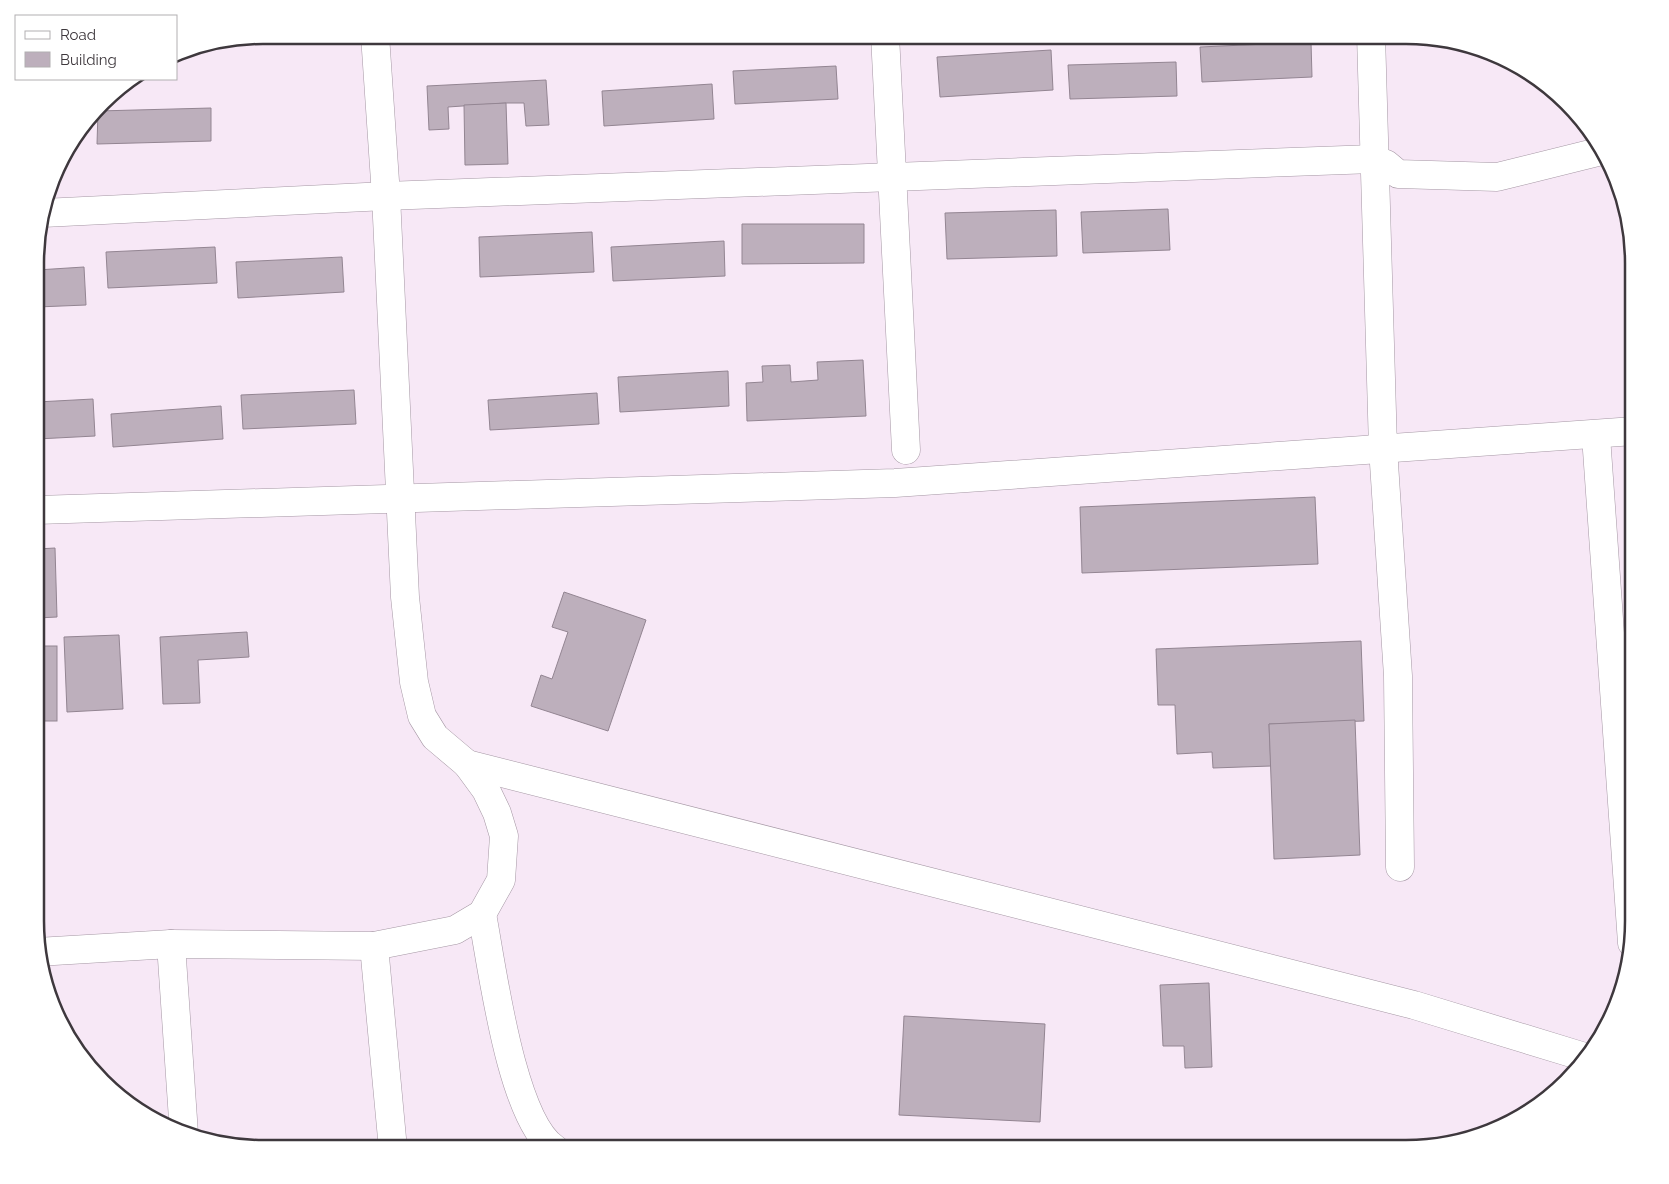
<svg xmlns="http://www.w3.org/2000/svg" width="1669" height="1184" viewBox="0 0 1669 1184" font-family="Raleway,sans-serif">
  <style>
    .building { fill: #bdafbc; stroke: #938592 }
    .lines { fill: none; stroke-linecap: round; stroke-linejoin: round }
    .minor-casing { stroke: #a597a4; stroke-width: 29 }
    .minor { stroke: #fff; stroke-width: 28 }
    .rim { fill: none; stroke: #3e383d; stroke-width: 2.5 }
  </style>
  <rect width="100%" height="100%" fill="#f7e8f6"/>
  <!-- building -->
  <g class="building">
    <path d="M 1311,42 L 1312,77 L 1202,82 L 1200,47 Z"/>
    <path d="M 1051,50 L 1053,90 L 940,97 L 937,57 Z"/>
    <path d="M 1176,62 L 1177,96 L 1070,99 L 1068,65 Z"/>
    <path d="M 836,66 L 838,99 L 735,104 L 733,71 Z"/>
    <path d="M 546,80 L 549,125 L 526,126 L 524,103 L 506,103 L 448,107 L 449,129 L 429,130 L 427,86 Z"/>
    <path d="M 712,84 L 714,119 L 604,126 L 602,91 Z"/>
    <path d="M 506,103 L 508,164 L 465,165 L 464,105 Z"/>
    <path d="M 211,108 L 211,141 L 97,144 L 98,111 Z"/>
    <path d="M 1168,209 L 1170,250 L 1083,253 L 1081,212 Z"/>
    <path d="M 1056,210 L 1057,256 L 947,259 L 945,213 Z"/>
    <path d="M 742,224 L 864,224 L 864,263 L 742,264 Z"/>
    <path d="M 592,232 L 594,272 L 480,277 L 479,237 Z"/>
    <path d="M 724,241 L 725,276 L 613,281 L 611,247 Z"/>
    <path d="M 215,247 L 217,283 L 108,288 L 106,252 Z"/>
    <path d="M 342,257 L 344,292 L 238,298 L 236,262 Z"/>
    <path d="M 84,267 L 86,305 L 37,307 L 37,270 Z"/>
    <path d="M 863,360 L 866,416 L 747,421 L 746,383 L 763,382 L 762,366 L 790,365 L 791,382 L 818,380 L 817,362 Z"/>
    <path d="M 728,371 L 729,406 L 620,412 L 618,377 Z"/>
    <path d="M 354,390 L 356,424 L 243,429 L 241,395 Z"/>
    <path d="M 597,393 L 599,424 L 490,430 L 488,400 Z"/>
    <path d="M 93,399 L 95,436 L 37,439 L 37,402 Z"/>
    <path d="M 221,406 L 223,439 L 113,447 L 111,414 Z"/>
    <path d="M 1315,497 L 1318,564 L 1082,573 L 1080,507 Z"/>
    <path d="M 55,548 L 57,617 L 37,618 L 37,549 Z"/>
    <path d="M 564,592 L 646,620 L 608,731 L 531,706 L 541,675 L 552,679 L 568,632 L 552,627 Z"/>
    <path d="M 247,632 L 249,657 L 198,660 L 200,703 L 163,704 L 160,637 Z"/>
    <path d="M 119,635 L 123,709 L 67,712 L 64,637 Z"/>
    <path d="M 1361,641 L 1364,721 L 1269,724 L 1271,766 L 1213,768 L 1212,752 L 1177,754 L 1175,705 L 1158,705 L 1156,649 Z"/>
    <rect x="37" y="646" width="20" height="75"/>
    <path d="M 1355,720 L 1360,855 L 1274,859 L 1269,724 Z"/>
    <path d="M 1209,983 L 1212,1067 L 1185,1068 L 1184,1046 L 1163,1046 L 1160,985 Z"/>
    <path d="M 904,1016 L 1045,1024 L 1040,1122 L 899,1115 Z"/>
  </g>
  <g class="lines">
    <defs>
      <g id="minor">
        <path d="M 885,35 L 906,450"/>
        <path d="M 1371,35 L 1383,448 L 1398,676 L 1400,867"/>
        <path d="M 43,213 L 386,196 L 1373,159 L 1386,164 L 1398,174 L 1497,177 L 1602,151"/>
        <path d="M 1596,436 L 1632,943"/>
        <path d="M 37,510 L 895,483 L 1634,431"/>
        <path d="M 467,764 L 1414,1005 L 1588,1058"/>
        <path d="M 482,914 C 492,966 511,1120 555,1149"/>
        <path d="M 171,944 L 184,1134"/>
        <path d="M 374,946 L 393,1149"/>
        <path d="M 37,952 L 171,944 L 374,946 L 455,930 L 482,914 L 501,880 L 504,836 L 497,813 L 486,790 L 467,764 L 435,737 L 422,716 L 414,682 L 405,597 L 386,196 L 375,35"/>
      </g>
    </defs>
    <!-- minor casing -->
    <use href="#minor" class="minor-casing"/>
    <!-- minor -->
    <use href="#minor" class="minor"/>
  </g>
  <!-- crop -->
  <path d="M0 0H1669V1184H0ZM263 44H1406A219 219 0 0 1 1625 263V921A219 219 0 0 1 1406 1140H263A219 219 0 0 1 44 921V263A219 219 0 0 1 263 44Z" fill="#fff" fill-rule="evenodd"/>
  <path class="rim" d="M263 44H1406A219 219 0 0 1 1625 263V921A219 219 0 0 1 1406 1140H263A219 219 0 0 1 44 921V263A219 219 0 0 1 263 44Z"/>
  <!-- legend -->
  <rect x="15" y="15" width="162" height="65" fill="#ffffff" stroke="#b2afb1"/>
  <rect x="25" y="31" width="25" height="8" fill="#ffffff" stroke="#b2afb1"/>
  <text x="60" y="40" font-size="15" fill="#3e383d">Road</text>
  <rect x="25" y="52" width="25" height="15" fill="#bdafbc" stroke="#b2afb1"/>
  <text x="60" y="65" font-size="15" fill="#3e383d">Building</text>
</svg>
